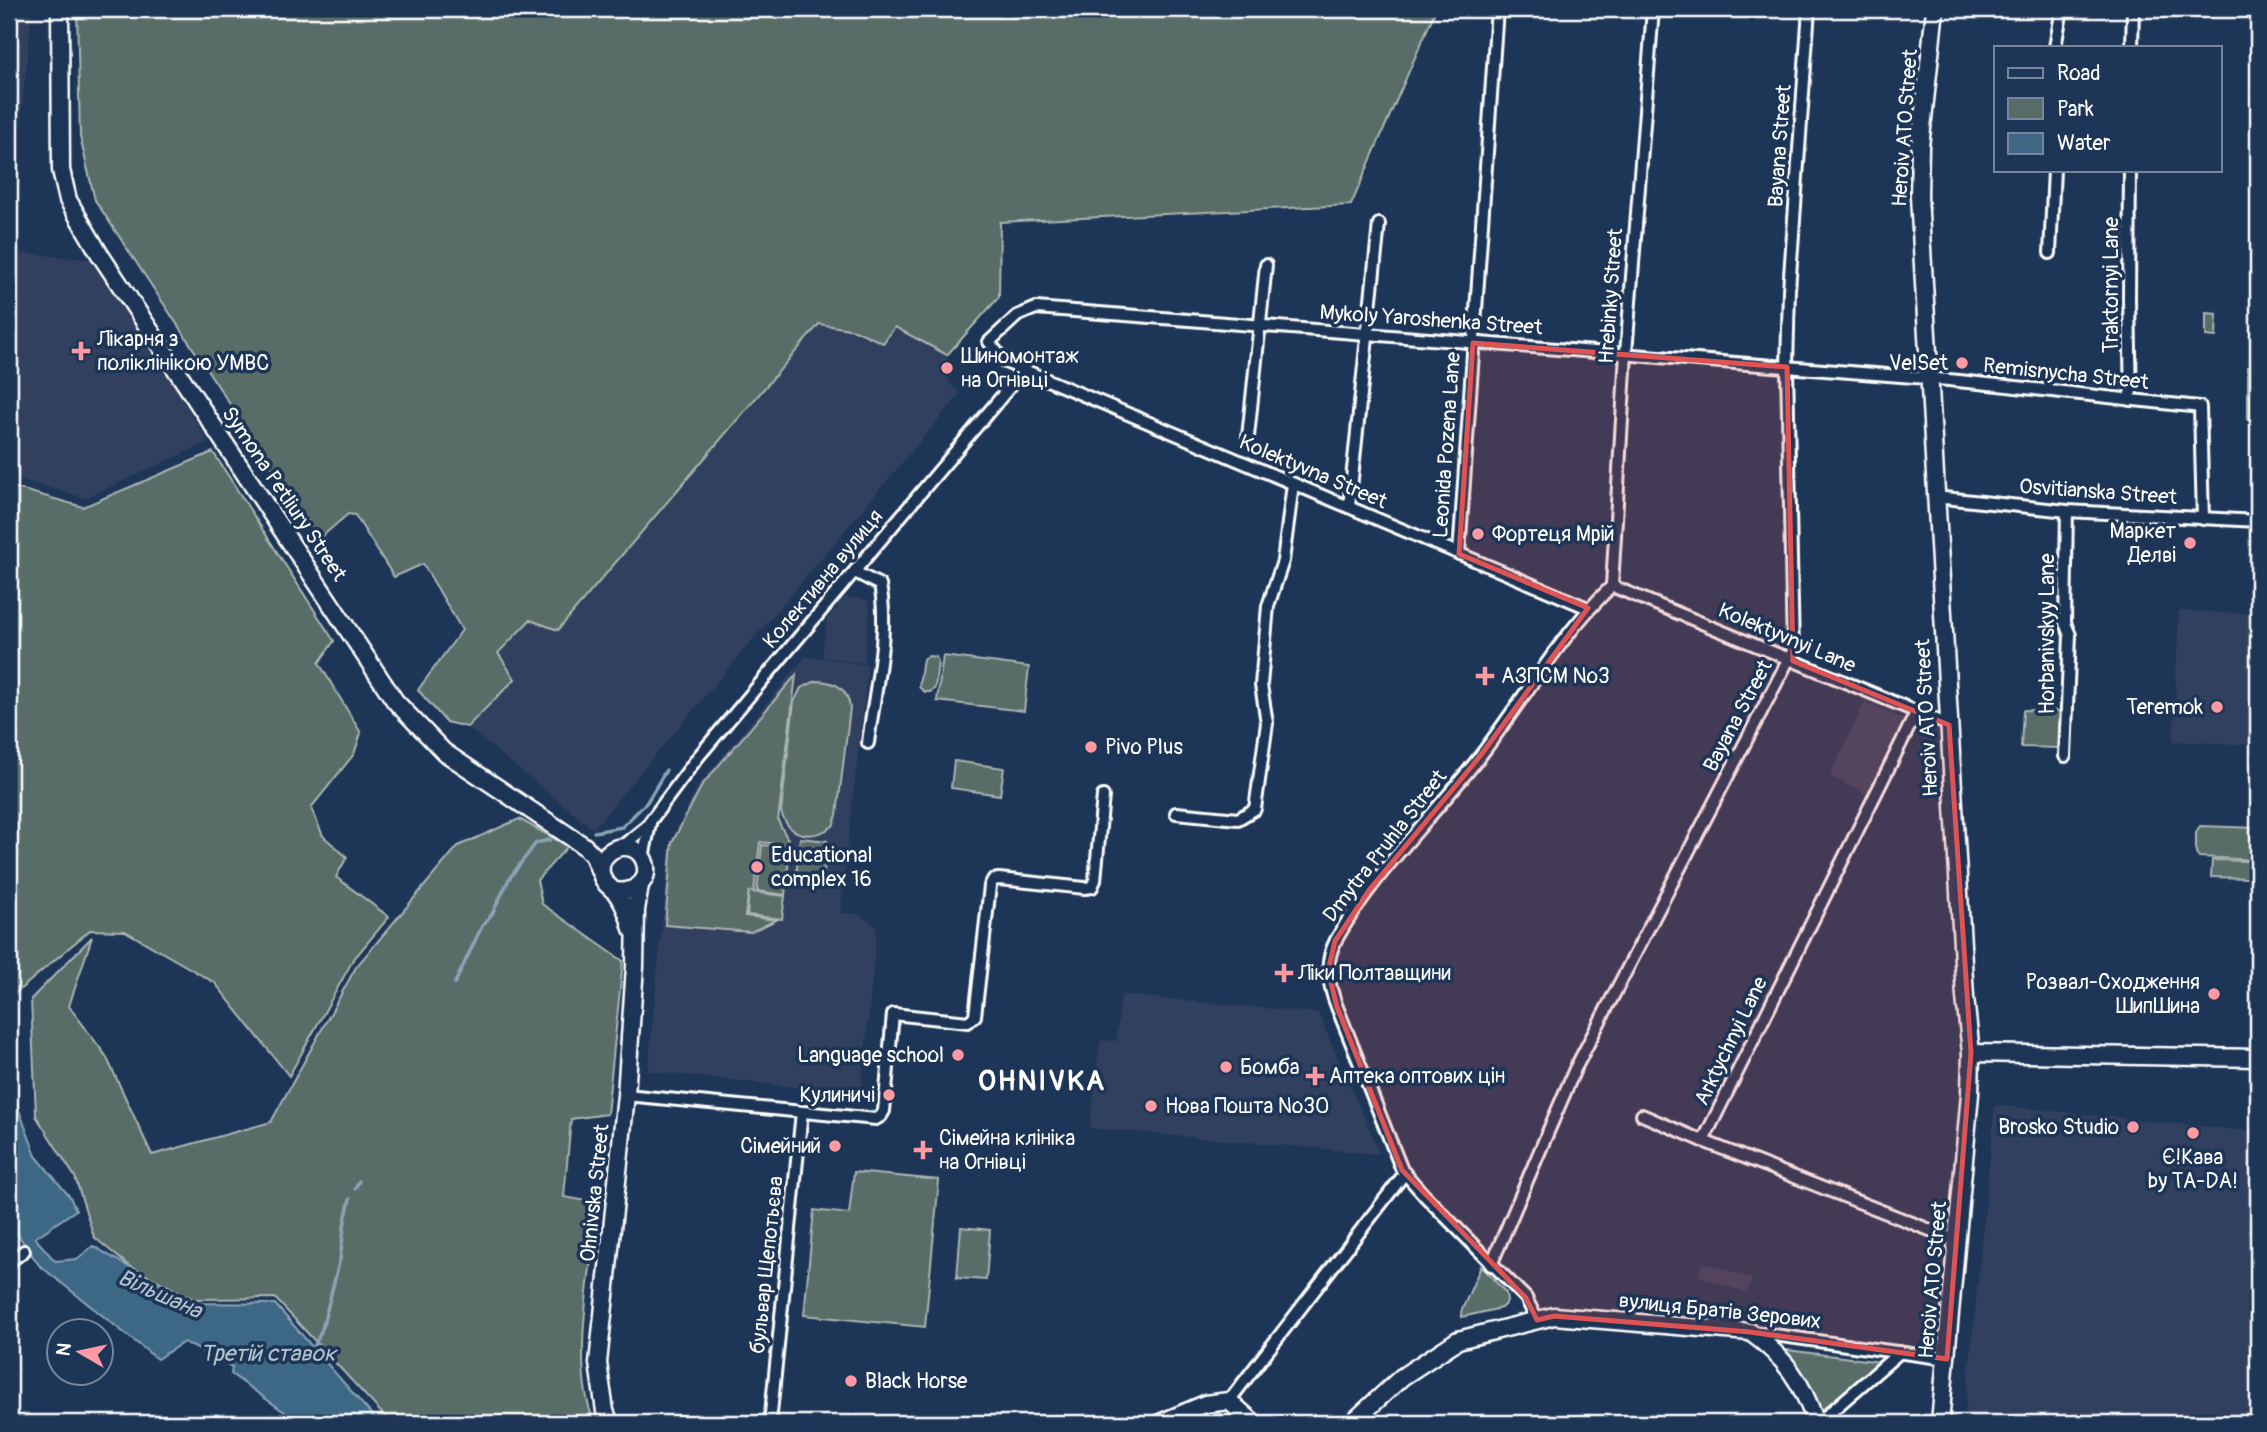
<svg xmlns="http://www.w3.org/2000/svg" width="2267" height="1432" viewBox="0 0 2267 1432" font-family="Pangolin,sans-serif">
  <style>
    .built { fill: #32415f }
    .green { fill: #586c67; stroke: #acb6b3; stroke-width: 2 }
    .water { fill: #3e6885; stroke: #8ba4b6; stroke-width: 2 }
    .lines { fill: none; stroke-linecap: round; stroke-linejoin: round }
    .stream { stroke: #8ba4b6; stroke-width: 3.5 }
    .street-casing { stroke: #fff; stroke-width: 16 }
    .secondary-casing { stroke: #fff; stroke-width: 21 }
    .street { stroke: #1d3557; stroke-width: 10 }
    .secondary { stroke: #1d3557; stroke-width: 16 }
    .marked { fill: #de5353; fill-opacity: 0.2; stroke: #de5353; stroke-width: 5; stroke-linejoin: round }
    .poi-dot { fill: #ff9aa2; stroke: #1d3557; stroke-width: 2.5 }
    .labels { text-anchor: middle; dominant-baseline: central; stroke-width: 7; stroke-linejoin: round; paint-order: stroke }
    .street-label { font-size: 21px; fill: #fff; stroke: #1d3557 }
    .poi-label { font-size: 21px; fill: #fff; stroke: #1d3557; text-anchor: start }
    .water-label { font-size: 23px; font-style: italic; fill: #b2c3ce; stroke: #1d3557 }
    .district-label { font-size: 28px; font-weight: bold; letter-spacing: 2px; fill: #fff; stroke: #1d3557 }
  </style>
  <rect width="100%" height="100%" fill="#1d3557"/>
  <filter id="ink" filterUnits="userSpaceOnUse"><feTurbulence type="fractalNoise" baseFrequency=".0143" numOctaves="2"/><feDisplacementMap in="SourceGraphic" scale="14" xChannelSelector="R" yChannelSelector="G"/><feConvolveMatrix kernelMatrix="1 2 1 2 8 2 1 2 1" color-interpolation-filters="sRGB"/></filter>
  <g filter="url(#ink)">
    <!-- built -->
    <g class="built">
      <path d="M 9,9 L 32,9 L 12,204 L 9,203 Z"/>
      <path d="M 9,252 L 98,260 L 208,442 L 86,498 L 9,477 Z"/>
      <path d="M 820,324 L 855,330 L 883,343 L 895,327 L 947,355 L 949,382 L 960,394 L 593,829 L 467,727 L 515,679 L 498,653 L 530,620 L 559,629 Z"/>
      <path d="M 845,597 L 867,600 L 870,609 L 864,663 L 822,657 L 827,619 Z"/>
      <path d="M 2179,611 L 2258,614 L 2258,745 L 2173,741 Z"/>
      <path d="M 806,656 L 868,665 L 840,913 L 857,914 L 877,926 L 861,1094 L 648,1071 L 670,842 L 698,786 Z"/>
      <path d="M 1865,701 L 1909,722 L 1871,797 L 1830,776 Z"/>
      <path d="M 1121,995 L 1318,1013 L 1380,1154 L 1090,1128 L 1100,1040 L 1116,1041 Z"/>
      <path d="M 1995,1105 L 2258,1132 L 2258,1423 L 1964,1423 Z"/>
      <path d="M 1703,1262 L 1752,1279 L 1747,1293 L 1698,1276 Z"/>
    </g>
    <!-- green -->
    <g class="green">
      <path d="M 77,9 L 1436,9 L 1351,205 L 1000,222 L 999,297 L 947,355 L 895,327 L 883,343 L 855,330 L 819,324 L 558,630 L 530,620 L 498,653 L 515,679 L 467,727 L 446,722 L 418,690 L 462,630 L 423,564 L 394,577 L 355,515 L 348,514 L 319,539 L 95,200 L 80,137 Z"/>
      <path d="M 2206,313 L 2217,314 L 2216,337 L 2206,336 Z"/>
      <rect x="2248" y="367" width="10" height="52"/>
      <path d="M 213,452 L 334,641 L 319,663 L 361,733 L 354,754 L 311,808 L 323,836 L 347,857 L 336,877 L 389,917 L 353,960 L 289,1076 L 215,983 L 125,931 L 90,930 L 11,997 L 9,992 L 9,486 L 83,507 Z"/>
      <path d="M 929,656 L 936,657 L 938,662 L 935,688 L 930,692 L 925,692 L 919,687 L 923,659 Z"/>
      <path d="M 943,656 L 1029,667 L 1024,711 L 937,701 Z"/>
      <path d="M 796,675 L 778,821 L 791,845 L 760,842 L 754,891 L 751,892 L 785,896 L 782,919 L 747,915 L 749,891 L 745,916 L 776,920 L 751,932 L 665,925 L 672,843 L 702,785 Z"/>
      <path d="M 816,681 C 835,681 848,688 850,708 L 837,815 L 833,826 C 813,840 789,838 781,812 L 794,702 L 801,688 Z"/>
      <path d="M 2023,710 L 2060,711 L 2059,748 L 2021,747 Z"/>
      <path d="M 954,761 L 1004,768 L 1000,795 L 951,788 Z"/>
      <path d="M 519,819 L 568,846 L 537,880 L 542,904 L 623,961 L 607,1114 L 571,1119 L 564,1197 L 599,1203 C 592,1262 569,1370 595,1423 L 391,1423 L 275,1298 L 193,1299 L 129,1266 L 94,1237 L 75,1177 L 36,1116 L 31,999 L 92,937 L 69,1006 L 106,1056 L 152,1155 L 271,1122 L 356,967 L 458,846 Z"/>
      <path d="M 2200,826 L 2258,828 L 2258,860 L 2199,857 L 2196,853 L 2196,832 Z"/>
      <path d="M 800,838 L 827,841 L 823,880 L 796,877 Z"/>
      <path d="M 762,845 L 790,848 L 785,895 L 757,891 Z"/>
      <path d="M 2212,860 L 2248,861 L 2248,878 L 2211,877 Z"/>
      <path d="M 854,1172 L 939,1180 L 925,1327 L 804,1315 L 814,1210 L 849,1214 Z"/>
      <path d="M 961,1227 L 990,1230 L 986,1280 L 957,1278 Z"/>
      <path d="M 1481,1266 L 1506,1293 L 1507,1302 L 1501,1308 L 1462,1317 L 1461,1312 Z"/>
      <path d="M 1779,1349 L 1889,1363 L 1822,1420 L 1805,1377 Z"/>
      <path d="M 1209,1411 L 1221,1414 L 1224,1423 L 1181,1423 Z"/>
    </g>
    <!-- water -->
    <path class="water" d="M 9,1083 L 36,1156 L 70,1197 L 76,1210 L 35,1238 L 55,1261 L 77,1259 L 93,1246 L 190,1303 L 275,1304 L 379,1423 L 300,1423 L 231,1374 L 232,1367 L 184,1342 L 157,1359 L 39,1265 L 9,1222 Z"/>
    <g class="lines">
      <!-- stream -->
      <g class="stream">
        <path d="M 594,832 L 622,827 L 647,802 L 666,770"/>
        <path d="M 455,983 L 482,926 L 492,914 L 509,879 L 536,843 L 550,840"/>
        <path d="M 355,1189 L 359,1181"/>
        <path d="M 314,1347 L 322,1329 L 340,1259 L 345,1220 L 350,1199"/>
      </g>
      <defs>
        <g id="street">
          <path d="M 2055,47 L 2062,9"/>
          <path d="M 2132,47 L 2133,9"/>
          <path d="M 2130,170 L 2129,300 L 2131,400"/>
          <path d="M 2050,253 L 2054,170"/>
          <path d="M 1248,437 L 1266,265"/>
          <path d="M 1935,497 L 2067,511 L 2258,521"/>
          <path d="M 1349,507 L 1379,224"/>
          <path d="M 1459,554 L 1497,9"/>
          <path d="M 855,572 L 880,585 C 890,632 874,694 868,743"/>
          <path d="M 1612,586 L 1626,353 L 1653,9"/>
          <path d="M 1612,586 L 1949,725"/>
          <path d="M 1588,608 L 1005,362 L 989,342 L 1017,316 L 1036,308 C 1332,333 1629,353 1926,378 C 2017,386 2109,398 2200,407 L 2203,519"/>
          <path d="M 1916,713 L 1703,1141 L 1958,1241"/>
          <path d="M 2065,756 L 2070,635 L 2065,623 L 2067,511"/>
          <path d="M 1176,813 L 1238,819 L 1255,809 L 1267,723 L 1261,685 L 1268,606 L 1283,561 L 1293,484"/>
          <path d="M 621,847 L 646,827 L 698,757 L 1024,370"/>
          <path d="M 643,858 L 650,824"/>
          <path d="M 626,1095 L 876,1119 L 881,1116 L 884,1111 L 893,1014 L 968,1022 L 975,1016 L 990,886 L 993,880 L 999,879 L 1085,888 L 1092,887 L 1095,880 L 1103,796"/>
          <path d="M 1642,1115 L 1703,1141"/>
          <path d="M 9,1262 L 24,1251"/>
          <path d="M 1491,1265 L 1575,1069 L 1793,651 L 1787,367 L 1789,290 L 1809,9"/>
          <path d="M 1537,1320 L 1526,1298 L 1424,1195 L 1402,1170 L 1337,1007 C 1328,984 1324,963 1336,940 C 1373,873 1434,816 1481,755 C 1524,699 1560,635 1612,586"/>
          <path d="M 1753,1332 L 1947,1359"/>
          <path d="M 1229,1401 L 1405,1173"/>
          <path d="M 770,1423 L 802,1112"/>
          <path d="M 1818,1423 L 1900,1352"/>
        </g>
        <g id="secondary">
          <path d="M 60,9 L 61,170 L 68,200 L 99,253 L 395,701 L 444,752 L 584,846 L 593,855 L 600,872"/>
          <path d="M 1935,9 L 1920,147 L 1919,196 L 1965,997 L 1971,1053 L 1970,1094 L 1940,1423"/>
          <path d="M 615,891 C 633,894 653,881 644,860 C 633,836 597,848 601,873 C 603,884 611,887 617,894 C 625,905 629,916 632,929"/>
          <path d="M 1971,1053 L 2258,1058"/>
          <path d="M 610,1423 L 605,1411 L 598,1363 L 626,1095 L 635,966 L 636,910 L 640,885"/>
          <path d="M 1160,1423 L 1205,1404 L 1229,1401 L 1254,1423"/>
          <path d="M 1352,1423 L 1402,1377 L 1458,1340 L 1554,1316 L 1750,1332 C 1786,1358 1802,1382 1816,1423"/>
        </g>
      </defs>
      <!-- street casing -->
      <use href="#street" class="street-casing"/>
      <!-- secondary casing -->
      <use href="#secondary" class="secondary-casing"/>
      <!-- street -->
      <use href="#street" class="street"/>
      <!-- secondary -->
      <use href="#secondary" class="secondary"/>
    </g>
  </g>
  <!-- marked area -->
  <path class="marked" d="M 1473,343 L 1787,367 L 1793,661 L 1949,725 L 1971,1053 L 1947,1359 L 1750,1332 L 1554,1316 L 1537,1320 L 1526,1298 L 1402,1170 L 1337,1007 L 1328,971 L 1335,941 L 1370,889 L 1481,755 L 1588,608 L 1459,554 Z"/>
  <!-- markers -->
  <g class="poi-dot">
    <path d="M77.5 340.5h7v7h7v7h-7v7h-7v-7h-7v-7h7z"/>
    <circle cx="1962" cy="363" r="7"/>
    <circle cx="947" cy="368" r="7"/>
    <circle cx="1478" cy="534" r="7"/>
    <circle cx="2190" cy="543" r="7"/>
    <path d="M1481.5 665.5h7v7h7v7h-7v7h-7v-7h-7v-7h7z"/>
    <circle cx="2217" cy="707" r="7"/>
    <circle cx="1091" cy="747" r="7"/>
    <circle cx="757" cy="867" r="7"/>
    <path d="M1280.5 962.5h7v7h7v7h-7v7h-7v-7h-7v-7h7z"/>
    <circle cx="2214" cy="994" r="7"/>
    <circle cx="958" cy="1055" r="7"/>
    <circle cx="1226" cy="1067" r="7"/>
    <path d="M1311.5 1065.5h7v7h7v7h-7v7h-7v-7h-7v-7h7z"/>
    <circle cx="889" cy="1095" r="7"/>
    <circle cx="1151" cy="1106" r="7"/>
    <circle cx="2133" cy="1127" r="7"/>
    <circle cx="2193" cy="1133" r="7"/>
    <circle cx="835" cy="1146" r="7"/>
    <path d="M919.5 1139.5h7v7h7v7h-7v7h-7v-7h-7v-7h7z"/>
    <circle cx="851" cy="1381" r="7"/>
  </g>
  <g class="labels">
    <!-- street labels -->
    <g class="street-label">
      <text transform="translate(1905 128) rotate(-86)">Heroiv ATO Street</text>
      <text transform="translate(1780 146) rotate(-86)">Bayana Street</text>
      <text transform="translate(2111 285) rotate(-90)">Traktornyi Lane</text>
      <text transform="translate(1611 296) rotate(-86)">Hrebinky Street</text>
      <text transform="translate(1431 320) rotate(4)">Mykoly Yaroshenka Street</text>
      <text transform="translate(2066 374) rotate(6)">Remisnycha Street</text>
      <text transform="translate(1447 445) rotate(-86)">Leonida Pozena Lane</text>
      <text transform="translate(1313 472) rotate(23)">Kolektyvna Street</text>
      <text transform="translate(2098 492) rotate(4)">Osvitianska Street</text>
      <text transform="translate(284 494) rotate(56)">Symona Petliury Street</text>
      <text transform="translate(823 579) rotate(-50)">Колективна вулиця</text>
      <text transform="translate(2047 634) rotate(-90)">Horbanivskyy Lane</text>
      <text transform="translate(1787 638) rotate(23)">Kolektyvnyi Lane</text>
      <text transform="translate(1738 716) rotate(-62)">Bayana Street</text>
      <text transform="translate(1927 718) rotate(-93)">Heroiv ATO Street</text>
      <text transform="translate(1385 846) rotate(-52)">Dmytra Pruhla Street</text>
      <text transform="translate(1731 1041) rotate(-64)">Arktychnyi Lane</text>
      <text transform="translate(595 1193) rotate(-84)">Ohnivska Street</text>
      <text transform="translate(767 1265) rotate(-84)">бульвар Щепотьєва</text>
      <text transform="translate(1933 1280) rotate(-85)">Heroiv ATO Street</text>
      <text transform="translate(1720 1311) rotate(6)">вулиця Братів Зерових</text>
    </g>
    <!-- poi labels -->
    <g class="poi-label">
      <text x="97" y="339">Лікарня з<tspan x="97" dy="24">поліклінікою УМВС</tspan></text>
      <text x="961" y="356">Шиномонтаж<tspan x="961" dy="24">на Огнівці</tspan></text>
      <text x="1948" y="363" text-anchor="end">VelSet</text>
      <text x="2176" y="531" text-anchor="end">Маркет<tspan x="2176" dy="24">Делві</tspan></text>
      <text x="1492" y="534">Фортеця Мрій</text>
      <text x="1501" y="676">АЗПСМ №3</text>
      <text x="2203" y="707" text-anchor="end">Teremok</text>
      <text x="1105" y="747">Pivo Plus</text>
      <text x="771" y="855">Educational<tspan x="771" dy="24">complex 16</tspan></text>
      <text x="1298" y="973">Ліки Полтавщини</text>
      <text x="2200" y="982" text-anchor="end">Розвал-Сходження<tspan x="2200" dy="24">ШипШина</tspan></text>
      <text x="944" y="1055" text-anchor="end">Language school</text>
      <text x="1240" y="1067">Бомба</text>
      <text x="1329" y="1076">Аптека оптових цін</text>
      <text x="875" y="1095" text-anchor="end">Кулиничі</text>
      <text x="1165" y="1106">Нова Пошта №30</text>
      <text x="2119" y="1127" text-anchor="end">Brosko Studio</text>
      <text x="939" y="1138">Сімейна клініка<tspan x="939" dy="24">на Огнівці</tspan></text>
      <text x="821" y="1146" text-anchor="end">Сімейний</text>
      <text x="2193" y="1157" text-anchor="middle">Є!Кава<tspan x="2193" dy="24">by TA-DA!</tspan></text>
      <text x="865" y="1381">Black Horse</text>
    </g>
    <!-- water labels -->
    <g class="water-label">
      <text transform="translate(160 1294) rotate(24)">Вільшана</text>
      <text x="268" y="1353">Третій ставок</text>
    </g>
    <!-- district labels -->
    <g class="district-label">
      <text x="1042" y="1081">OHNIVKA</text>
    </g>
  </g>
  <!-- margin -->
  <rect width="2267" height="1432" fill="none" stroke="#1d3557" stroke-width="35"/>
  <rect x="18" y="18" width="2232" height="1397" fill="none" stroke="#fff" stroke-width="2.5" filter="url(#ink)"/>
  <!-- legend -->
  <rect x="1994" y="46" width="228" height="126" fill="#1d3557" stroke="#77869a" stroke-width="2"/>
  <rect x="2008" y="68" width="35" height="10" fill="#1d3557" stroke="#77869a" stroke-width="2"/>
  <text x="2057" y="80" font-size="21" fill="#ffffff">Road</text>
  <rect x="2008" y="98" width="35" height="21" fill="#586c67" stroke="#77869a" stroke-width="2"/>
  <text x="2057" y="116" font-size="21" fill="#ffffff">Park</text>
  <rect x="2008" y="133" width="35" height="21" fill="#3e6885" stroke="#77869a" stroke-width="2"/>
  <text x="2057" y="150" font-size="21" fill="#ffffff">Water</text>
  <!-- north arrow -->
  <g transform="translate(80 1352) rotate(279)"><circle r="33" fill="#1d3557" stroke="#77869a" stroke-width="2"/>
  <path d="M0-5L12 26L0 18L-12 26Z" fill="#ff9aa2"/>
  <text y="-10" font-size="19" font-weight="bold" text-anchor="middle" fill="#ffffff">N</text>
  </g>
</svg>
